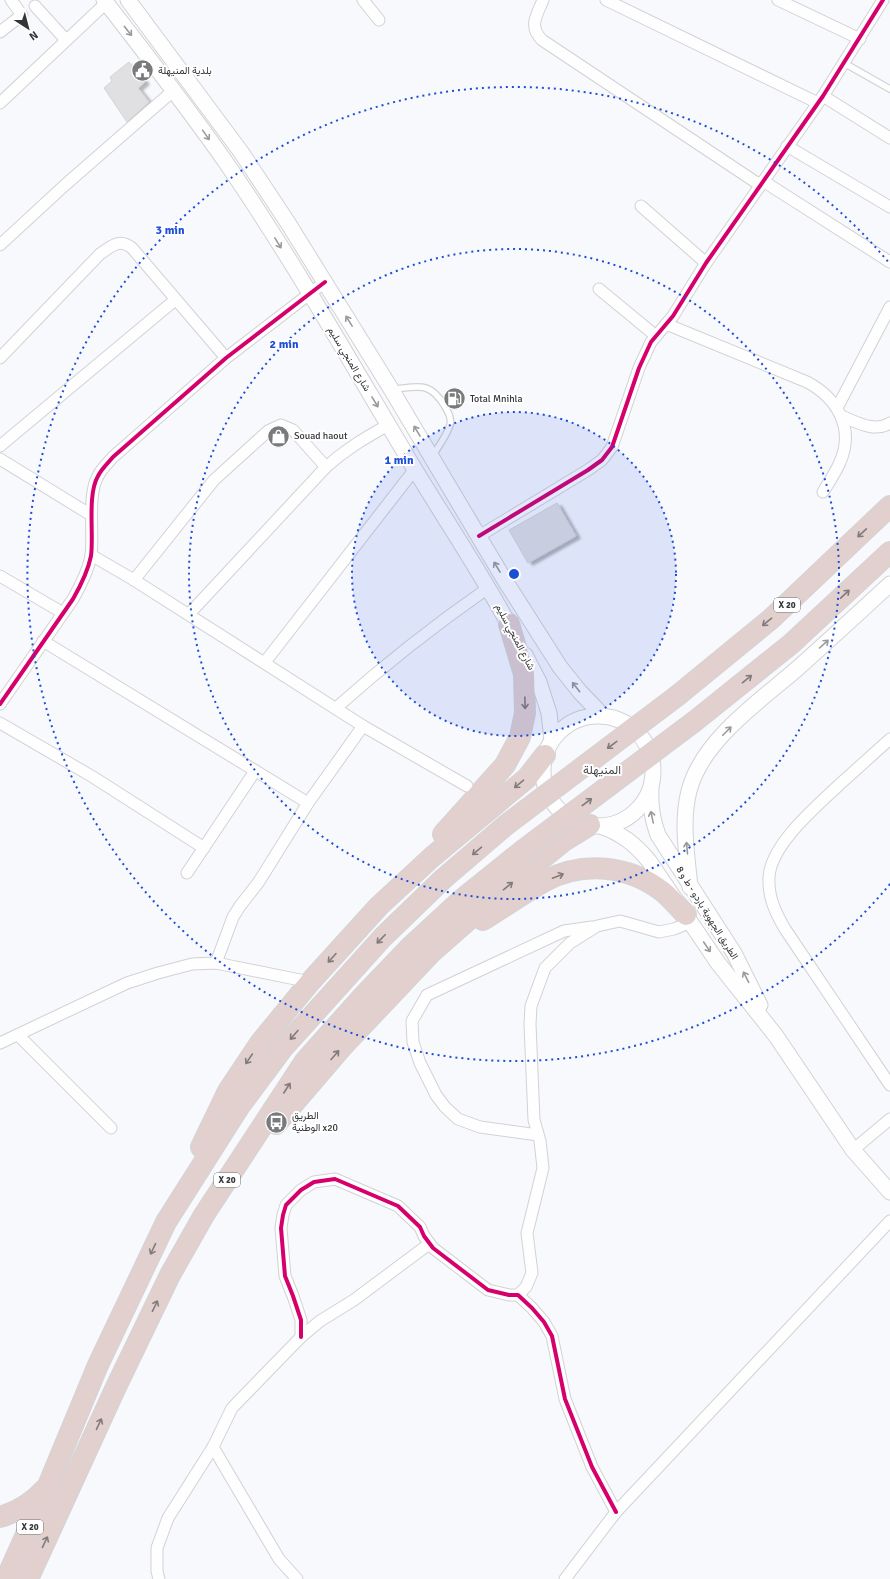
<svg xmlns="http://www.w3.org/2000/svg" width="890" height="1579" viewBox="0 0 890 1579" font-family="Signika,Vazirmatn,sans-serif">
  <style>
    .building { fill: #e0e0e2; stroke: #d4d4d6; filter: url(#shadow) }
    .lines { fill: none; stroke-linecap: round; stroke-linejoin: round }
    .lane-casing { stroke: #d2d2d5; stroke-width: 8 }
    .street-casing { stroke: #d2d2d5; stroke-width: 13 }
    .secondary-casing { stroke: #d2d2d5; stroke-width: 17 }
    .highway-casing { stroke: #d4d4d6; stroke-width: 22 }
    .lane { stroke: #fefeff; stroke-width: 5.5 }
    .street { stroke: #fefeff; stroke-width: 11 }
    .secondary { stroke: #fefeff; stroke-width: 15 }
    .highway { stroke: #e1d0ce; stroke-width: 20 }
    .highway-bridge-casing { stroke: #d4d4d6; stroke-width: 22; stroke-linecap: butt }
    .highway-bridge { stroke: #e1d0ce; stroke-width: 20 }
    .cycleway-casing { stroke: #fff; stroke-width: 6 }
    .cycleway { stroke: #d6006c; stroke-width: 4 }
    .oneway { stroke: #999a9b }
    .oneway2 { stroke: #827b7b }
    .ring { fill: none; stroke: #1d4ed8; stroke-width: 2; stroke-dasharray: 2 4 }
    .labels { text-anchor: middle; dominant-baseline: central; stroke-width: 4; stroke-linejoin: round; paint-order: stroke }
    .shield { fill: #fff; stroke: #717273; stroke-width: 1 }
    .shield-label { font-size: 9px; font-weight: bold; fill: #343537 }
    .poi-label { font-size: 10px; fill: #343537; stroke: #fff; text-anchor: start }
    .street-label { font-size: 10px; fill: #343537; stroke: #fff }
    .quarter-label { font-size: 12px; fill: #414348; stroke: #fff }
    .centre { fill: #1d4ed8; stroke: #fff; stroke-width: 2 }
    .ring-label { font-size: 12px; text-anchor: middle; font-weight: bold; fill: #1d4ed8; stroke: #fff; stroke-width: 4; stroke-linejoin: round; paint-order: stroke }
  </style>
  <defs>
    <filter id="shadow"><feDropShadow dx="4.5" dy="2.5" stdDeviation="1" flood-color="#0004"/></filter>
  </defs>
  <rect width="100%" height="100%" fill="#f8f9fd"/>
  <!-- building -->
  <g class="building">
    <path d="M 129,62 L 145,82 L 138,88 L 149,102 L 127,122 L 104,88 L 112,81 L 110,77 Z"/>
    <path d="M 557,503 L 576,536 L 528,563 L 509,530 Z"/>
  </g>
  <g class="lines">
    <defs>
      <g id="lane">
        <path d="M 844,63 L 890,89"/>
        <path d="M 393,389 C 419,387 429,381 444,405 C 448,412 452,418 450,425 C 447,435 439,446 433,455"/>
      </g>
      <g id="street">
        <path d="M 363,0 L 379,20"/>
        <path d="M 543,0 C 537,15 528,26 542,40 L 760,185"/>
        <path d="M 606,0 L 818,103"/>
        <path d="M 778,0 L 860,39"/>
        <path d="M 35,6 L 66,40"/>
        <path d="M 0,32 L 22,15 L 11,0"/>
        <path d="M 823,96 L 890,138"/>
        <path d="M 0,103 L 106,3"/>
        <path d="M 787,146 L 890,207"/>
        <path d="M 763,181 L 890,262"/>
        <path d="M 641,206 L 706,263"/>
        <path d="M 0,245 L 65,185 L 174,90"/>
        <path d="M 599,289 L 656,336"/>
        <path d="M 666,324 L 807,382 C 837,398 855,428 840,462 C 836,472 829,482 823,492"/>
        <path d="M 0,358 L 100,254 C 112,246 119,238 132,248 L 226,358"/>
        <path d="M 837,408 L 890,307"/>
        <path d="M 841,416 C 857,422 874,433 890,423"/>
        <path d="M 0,446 L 175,300"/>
        <path d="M 0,459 L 91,515"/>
        <path d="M 479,536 L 588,470 L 602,460 L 612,447 L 639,368 L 651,342 L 673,316 L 706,263 L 823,96 L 883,0"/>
        <path d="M 91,555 L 134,580 L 363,726 L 467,786"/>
        <path d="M 0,576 L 63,613"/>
        <path d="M 134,580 L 214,480 L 268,431 L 281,425 L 293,430 L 326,467"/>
        <path d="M 189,614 L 326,467 C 346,449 365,438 388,425"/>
        <path d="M 43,641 L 308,803"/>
        <path d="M 265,662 L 415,469"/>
        <path d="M 0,704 L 73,599 C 81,585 88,571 91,556 C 94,534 87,495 98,476 C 102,468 108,463 113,457 L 226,358 L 325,282"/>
        <path d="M 336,708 C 384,665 435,625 488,588"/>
        <path d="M 0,723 L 93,777 L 204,848"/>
        <path d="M 890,739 C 873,754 857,769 840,784 C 817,806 771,844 769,877 C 768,897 775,912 785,929 L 890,1085"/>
        <path d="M 187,873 L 255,771"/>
        <path d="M 216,963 L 233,917 L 240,906 L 258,883 L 308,803 L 363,726"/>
        <path d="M 18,1035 L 111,1128"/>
        <path d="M 0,1043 L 127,983 L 158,973 L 192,964 L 216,963 L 310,982"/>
        <path d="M 538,1135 L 480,1127 L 458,1119 L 445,1107 L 436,1095 L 420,1063 L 413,1042 L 412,1021 L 427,995 L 564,931 L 592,927"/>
        <path d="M 853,1150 L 890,1119"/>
        <path d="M 518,1295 L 526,1287 L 532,1273 L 527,1233 L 543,1168 L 540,1141 L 534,1120 L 530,1024 L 531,1006 L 545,968 L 570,943 L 597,926 L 620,921 L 659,932 L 674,929 L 691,922"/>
        <path d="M 301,1337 L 301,1320 L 293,1296 L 285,1276 L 281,1228 L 283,1215 L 286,1205 L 301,1190 L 314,1182 L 335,1179 L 398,1206 L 420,1227 L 424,1236 L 433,1248 L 488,1290 L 509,1295 L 518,1295 L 532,1308 L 544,1322 L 552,1336 L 565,1399 L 592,1467 L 616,1512"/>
        <path d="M 213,1447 L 279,1559 L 297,1579"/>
        <path d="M 159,1579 L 157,1571 L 157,1548 L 168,1518 L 213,1447 L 232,1408 L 301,1337 L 320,1321 L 354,1300 L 429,1244"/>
        <path d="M 565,1579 L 616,1512 L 890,1221"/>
      </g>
      <g id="secondary">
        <path d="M 104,0 C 146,54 188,108 227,164 C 292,259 349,359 408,458 C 443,517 482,573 514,634"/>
        <path d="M 128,0 L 241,152 L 288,223 L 391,389 L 504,579 L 560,667 L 580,692 L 603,716"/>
        <path d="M 525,655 L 539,682 L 549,713 L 552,740"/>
        <circle cx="598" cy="771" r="55"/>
        <path d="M 651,789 C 650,806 652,819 658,835 L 734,953 L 760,1005"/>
        <path d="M 600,826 C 621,833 635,844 649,861 L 718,963 L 776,1036 L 853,1150 L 890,1192"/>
        <path d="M 690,887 C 687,855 681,822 689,791 C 702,740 760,701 798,668 C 829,640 860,612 890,584"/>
      </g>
      <g id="highway">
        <path d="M 677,696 L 771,619 L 890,506"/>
        <path d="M 695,721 L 791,644 L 890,552"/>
        <path d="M 443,834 L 505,765 L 520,737 L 525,713 L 524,674 L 509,624"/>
        <path d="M 483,920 C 504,907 524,893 545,881 C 583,861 628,865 662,891 C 671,898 678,907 686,915"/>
        <path d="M 276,1124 L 342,1047 L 432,952 L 498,894 L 564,841 L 590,825"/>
        <path d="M 201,1147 L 228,1091 L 260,1043 L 310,982 L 379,906 L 432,857 L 527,778 L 545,755"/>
        <path d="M 0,1517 C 17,1512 32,1503 44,1490"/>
        <path d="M 6,1579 L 47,1488 L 98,1365 L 166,1222 L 239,1107 L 283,1048 L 383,937 L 443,879 L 506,825"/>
        <path d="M 28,1579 L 116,1387 L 170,1275 L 204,1215 L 305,1061 L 364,995 L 410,947 L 461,900 L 522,851"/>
      </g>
    </defs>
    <!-- lane casing -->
    <use href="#lane" class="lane-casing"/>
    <!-- street casing -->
    <use href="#street" class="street-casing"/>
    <!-- secondary casing -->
    <use href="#secondary" class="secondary-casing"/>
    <!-- highway casing -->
    <use href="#highway" class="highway-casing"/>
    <!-- lane -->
    <use href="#lane" class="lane"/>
    <!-- street -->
    <use href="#street" class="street"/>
    <!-- secondary -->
    <use href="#secondary" class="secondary"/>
    <!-- highway -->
    <use href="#highway" class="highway"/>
    <defs>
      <g id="highway-bridge">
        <path d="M 506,825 L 677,696"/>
        <path d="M 522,851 L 695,721"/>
      </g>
    </defs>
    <!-- highway-bridge casing -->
    <use href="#highway-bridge" class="highway-bridge-casing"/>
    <!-- highway-bridge -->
    <use href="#highway-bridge" class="highway-bridge"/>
    <defs>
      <g id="cycleway">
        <path d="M 479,536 L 588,470 L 602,460 L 612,447 L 639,368 L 651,342 L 673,316 L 706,263 L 823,96 L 883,0"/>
        <path d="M 0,704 L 73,599 C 81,585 88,571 91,556 C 94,534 87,495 98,476 C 102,468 108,463 113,457 L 226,358 L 325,282"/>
        <path d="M 301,1337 L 301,1320 L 293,1296 L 285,1276 L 281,1228 L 283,1215 L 286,1205 L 301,1190 L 314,1182 L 335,1179 L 398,1206 L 420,1227 L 424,1236 L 433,1248 L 488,1290 L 509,1295 L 518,1295 L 532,1308 L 544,1322 L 552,1336 L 565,1399 L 592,1467 L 616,1512"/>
      </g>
    </defs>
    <!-- cycleway casing -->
    <use href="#cycleway" class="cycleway-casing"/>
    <!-- cycleway -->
    <use href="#cycleway" class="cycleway"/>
  </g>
  <!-- one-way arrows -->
  <defs><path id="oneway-shaft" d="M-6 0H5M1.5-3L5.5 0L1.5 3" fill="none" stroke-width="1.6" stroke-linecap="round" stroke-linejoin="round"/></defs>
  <g class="oneway">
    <use href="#oneway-shaft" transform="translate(128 31) rotate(52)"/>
    <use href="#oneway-shaft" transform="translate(206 135) rotate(55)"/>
    <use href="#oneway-shaft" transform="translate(278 243) rotate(58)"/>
    <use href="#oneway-shaft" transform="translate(349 321) rotate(-122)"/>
    <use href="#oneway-shaft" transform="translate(375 402) rotate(59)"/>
    <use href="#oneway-shaft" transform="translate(417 431) rotate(-121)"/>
    <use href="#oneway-shaft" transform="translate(497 567) rotate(-121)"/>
    <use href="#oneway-shaft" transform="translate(824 644) rotate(-42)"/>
    <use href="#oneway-shaft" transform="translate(576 687) rotate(-128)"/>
    <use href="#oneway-shaft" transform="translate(727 731) rotate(-45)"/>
    <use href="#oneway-shaft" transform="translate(652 817) rotate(-102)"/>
    <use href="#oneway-shaft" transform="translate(687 848) rotate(-95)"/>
    <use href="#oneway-shaft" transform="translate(707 947) rotate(56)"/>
    <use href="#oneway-shaft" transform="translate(746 977) rotate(-117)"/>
  </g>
  <g class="oneway2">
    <use href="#oneway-shaft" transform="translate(862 533) rotate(137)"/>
    <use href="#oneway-shaft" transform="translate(845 594) rotate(-43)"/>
    <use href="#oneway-shaft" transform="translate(767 622) rotate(141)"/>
    <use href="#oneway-shaft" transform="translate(747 679) rotate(-39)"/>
    <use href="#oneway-shaft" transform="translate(525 703) rotate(89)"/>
    <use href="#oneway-shaft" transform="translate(612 745) rotate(143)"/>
    <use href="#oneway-shaft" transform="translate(519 784) rotate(140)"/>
    <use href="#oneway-shaft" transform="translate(587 802) rotate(-37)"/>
    <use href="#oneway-shaft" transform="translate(477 851) rotate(140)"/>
    <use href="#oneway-shaft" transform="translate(558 876) rotate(-21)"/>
    <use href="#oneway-shaft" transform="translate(508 886) rotate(-39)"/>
    <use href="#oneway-shaft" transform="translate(381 939) rotate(134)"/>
    <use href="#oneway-shaft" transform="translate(332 958) rotate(132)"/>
    <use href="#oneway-shaft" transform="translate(294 1035) rotate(131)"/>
    <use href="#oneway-shaft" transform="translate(335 1055) rotate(-49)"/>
    <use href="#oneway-shaft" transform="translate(249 1059) rotate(124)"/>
    <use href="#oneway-shaft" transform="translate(287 1088) rotate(-57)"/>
    <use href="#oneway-shaft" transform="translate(153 1249) rotate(115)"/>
    <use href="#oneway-shaft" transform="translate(155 1306) rotate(-64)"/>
    <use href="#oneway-shaft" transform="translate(99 1424) rotate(-65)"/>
    <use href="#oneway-shaft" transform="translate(45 1542) rotate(-65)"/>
  </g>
  <!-- distance rings -->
  <circle cx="514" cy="574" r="162" fill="#1d4ed8" fill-opacity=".12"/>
  <g class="ring">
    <circle cx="514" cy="574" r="162"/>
    <circle cx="514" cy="574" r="325"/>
    <path d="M890 884A487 487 0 1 1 890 264"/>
  </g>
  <!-- icons -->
  <defs>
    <symbol id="civic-disc" viewBox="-11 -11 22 22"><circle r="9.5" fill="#797a7c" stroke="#fff"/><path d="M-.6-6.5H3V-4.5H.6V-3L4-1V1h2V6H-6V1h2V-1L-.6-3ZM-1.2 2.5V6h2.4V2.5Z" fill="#fff"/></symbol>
    <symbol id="fuel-disc" viewBox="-11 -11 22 22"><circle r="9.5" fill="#797a7c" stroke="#fff"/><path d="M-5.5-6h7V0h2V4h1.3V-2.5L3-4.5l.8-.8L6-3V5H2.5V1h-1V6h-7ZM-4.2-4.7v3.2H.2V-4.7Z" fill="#fff"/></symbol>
    <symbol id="shop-disc" viewBox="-11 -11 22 22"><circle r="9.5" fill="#797a7c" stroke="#fff"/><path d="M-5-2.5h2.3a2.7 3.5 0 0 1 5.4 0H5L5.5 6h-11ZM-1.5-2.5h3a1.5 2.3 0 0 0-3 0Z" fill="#fff"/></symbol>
    <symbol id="bus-disc" viewBox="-11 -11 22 22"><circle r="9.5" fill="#797a7c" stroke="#fff"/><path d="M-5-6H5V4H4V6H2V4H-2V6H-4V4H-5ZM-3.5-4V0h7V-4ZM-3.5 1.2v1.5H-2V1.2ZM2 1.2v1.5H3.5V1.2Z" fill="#fff"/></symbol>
  </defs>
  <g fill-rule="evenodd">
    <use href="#civic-disc" x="130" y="58" width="25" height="25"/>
    <use href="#fuel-disc" x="442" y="386" width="25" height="25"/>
    <use href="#shop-disc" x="266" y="424" width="25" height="25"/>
    <use href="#bus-disc" x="264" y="1110" width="25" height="25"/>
  </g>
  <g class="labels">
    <!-- shield labels -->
    <g class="shield">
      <rect x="774" y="598" width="26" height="14" rx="3"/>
      <rect x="214" y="1173" width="26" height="14" rx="3"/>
      <rect x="17" y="1520" width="26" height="14" rx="3"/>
    </g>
    <g class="shield-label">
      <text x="787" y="605">X 20</text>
      <text x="227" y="1180">X 20</text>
      <text x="30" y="1527">X 20</text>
    </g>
    <!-- poi labels -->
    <g class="poi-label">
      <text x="158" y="71">بلدية المنيهلة</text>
      <text x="470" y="399">Total Mnihla</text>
      <text x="294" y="436">Souad haout</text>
      <text x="292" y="1116">الطريق<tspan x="292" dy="12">الوطنية x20</tspan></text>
    </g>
    <!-- street labels -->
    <g class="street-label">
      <text transform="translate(349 359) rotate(59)">شارع المنجي سليم</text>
      <text transform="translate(515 637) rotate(62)">شارع المنجي سليم</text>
      <text transform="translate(707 913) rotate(58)">الطريق الجهوية باردو - ط و 8</text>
    </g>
    <!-- quarter labels -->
    <g class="quarter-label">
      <text x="602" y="770">المنيهلة</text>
    </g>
  </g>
  <circle cx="514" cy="574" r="6" class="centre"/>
  <g class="ring-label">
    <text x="170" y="234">3 min</text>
    <text x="284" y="348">2 min</text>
    <text x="399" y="464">1 min</text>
  </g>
  <!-- north arrow -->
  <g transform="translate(28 28) rotate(144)" stroke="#ffffff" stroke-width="3" paint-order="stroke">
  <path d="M0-3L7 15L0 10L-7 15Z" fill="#343537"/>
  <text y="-6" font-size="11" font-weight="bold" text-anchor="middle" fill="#343537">N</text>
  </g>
</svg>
